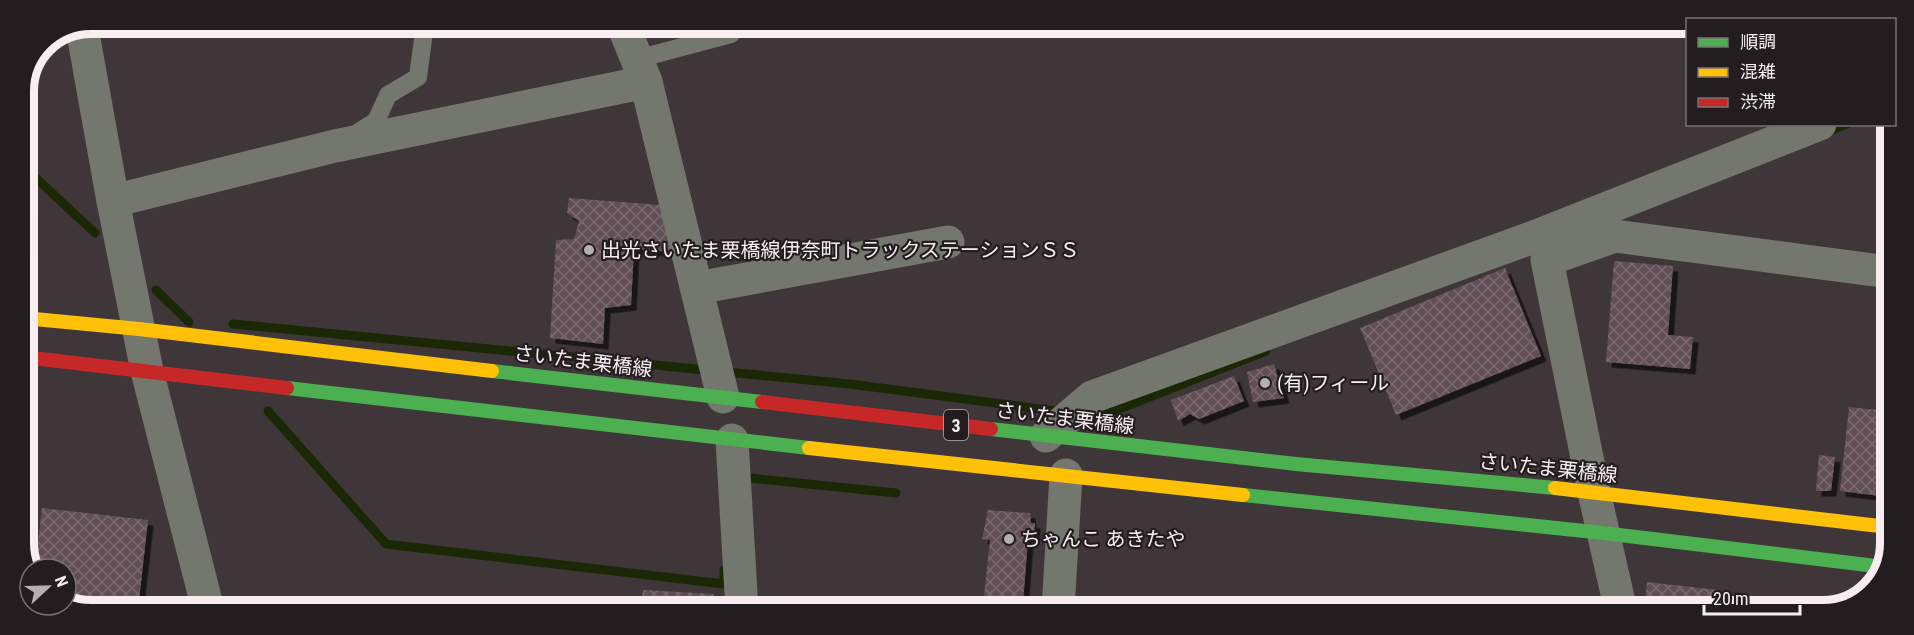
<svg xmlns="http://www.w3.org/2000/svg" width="1914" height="635" viewBox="0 0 1914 635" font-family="'Roboto Condensed','Noto Sans JP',sans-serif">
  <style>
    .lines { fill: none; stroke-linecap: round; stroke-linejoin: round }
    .stream { stroke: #1b2805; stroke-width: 9 }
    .building { fill: url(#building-cross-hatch); filter: url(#shadow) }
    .lane { stroke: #74776e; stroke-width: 18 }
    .street { stroke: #74776e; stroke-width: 33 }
    .fast { stroke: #4caf50; stroke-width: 14 }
    .slow { stroke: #ffc107; stroke-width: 14 }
    .jam { stroke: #c62828; stroke-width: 14 }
    .poi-dot { fill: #b7aeb1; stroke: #231d1f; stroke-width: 2 }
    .labels { text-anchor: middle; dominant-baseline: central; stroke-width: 4.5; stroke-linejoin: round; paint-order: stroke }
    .shield { fill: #231d1f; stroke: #b8afb2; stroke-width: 1.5 }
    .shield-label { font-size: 18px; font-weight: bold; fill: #f8eef1 }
    .poi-label { font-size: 20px; fill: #f8eef1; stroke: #231d1f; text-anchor: start }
    .street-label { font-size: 20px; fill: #f8eef1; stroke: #231d1f }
    .rim { fill: none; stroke: #f8eef1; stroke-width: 8 }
  </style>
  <defs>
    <pattern id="building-cross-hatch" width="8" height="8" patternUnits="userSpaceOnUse" patternTransform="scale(1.5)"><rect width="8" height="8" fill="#624f57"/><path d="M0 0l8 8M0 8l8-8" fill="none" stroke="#796970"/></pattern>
    <filter id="shadow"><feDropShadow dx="5.5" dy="5.5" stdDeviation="0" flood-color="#0009"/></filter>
  </defs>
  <rect width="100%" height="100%" fill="#3e3639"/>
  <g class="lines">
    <!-- stream -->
    <g class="stream">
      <path d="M 1824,133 L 1847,124"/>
      <path d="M 24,167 L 95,233"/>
      <path d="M 156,290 L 189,322"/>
      <path d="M 233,324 L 850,384 L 1063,412"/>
      <path d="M 268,411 L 386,544 L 724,584 L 724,570"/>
      <path d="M 1083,415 L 1099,417 L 1266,351"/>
      <path d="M 740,477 L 896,493"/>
    </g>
  </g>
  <!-- building -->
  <g class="building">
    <path d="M 569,198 L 661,205 L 672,252 L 634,249 L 631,305 L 605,308 L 603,344 L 550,338 L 556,240 L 574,239 L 579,221 L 567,213 Z"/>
    <path d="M 1614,261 L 1673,266 L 1668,335 L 1693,337 L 1690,369 L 1606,362 Z"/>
    <path d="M 1505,268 L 1541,356 L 1396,415 L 1360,328 Z"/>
    <path d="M 1274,364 L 1284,398 L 1253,402 L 1247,372 Z"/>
    <path d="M 1234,376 L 1244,401 L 1199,419 L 1190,414 L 1178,421 L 1171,400 Z"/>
    <path d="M 1849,407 L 1888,411 L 1888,497 L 1840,491 Z"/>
    <path d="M 1819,455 L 1835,457 L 1831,491 L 1816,491 Z"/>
    <path d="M 42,508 L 148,520 L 138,609 L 73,609 L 66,604 L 66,569 L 35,569 Z"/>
    <path d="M 988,510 L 1030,513 L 1031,523 L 1035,523 L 1034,538 L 1028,540 L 1023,602 L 984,596 L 990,540 L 982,539 Z"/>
    <path d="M 1647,582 L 1718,590 L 1716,611 L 1644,611 Z"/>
    <path d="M 643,590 L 714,594 L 713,609 L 640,609 Z"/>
  </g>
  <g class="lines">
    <!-- lane -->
    <g class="lane">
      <path d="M 637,59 L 731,34 L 734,25"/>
      <path d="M 357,133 L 376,121 L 388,95 L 418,77 L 425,24"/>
    </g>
    <!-- street -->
    <g class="street">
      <path d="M 623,25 L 646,82 L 723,397"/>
      <path d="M 82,28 L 113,201 L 147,371 L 208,609"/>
      <path d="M 113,201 L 335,146 L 646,82"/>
      <path d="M 697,288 L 948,242"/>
      <path d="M 1046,436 L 1092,397 L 1531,238 L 1820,124"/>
      <path d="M 732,440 L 742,610"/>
      <path d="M 1058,610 L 1066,475"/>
      <path d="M 1621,611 L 1594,492 L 1547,260 L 1615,236 L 1889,272"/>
    </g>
    <!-- fast -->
    <g class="fast">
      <path d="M 492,371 L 762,402"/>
      <path d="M 287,388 L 809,448"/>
      <path d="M 991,429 L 1296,464 L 1555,488"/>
      <path d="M 1243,495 L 1603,533 L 1884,567"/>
    </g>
    <!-- slow -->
    <g class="slow">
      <path d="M 24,318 L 139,329 L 492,371"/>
      <path d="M 809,448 L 1243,495"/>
      <path d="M 1555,488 L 1888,527"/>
    </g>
    <!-- jam -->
    <g class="jam">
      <path d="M 24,357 L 287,388"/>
      <path d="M 762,402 L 991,429"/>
    </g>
  </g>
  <!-- markers -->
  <g class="poi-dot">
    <circle cx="589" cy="250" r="6"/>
    <circle cx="1265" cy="383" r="6"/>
    <circle cx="1009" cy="539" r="6"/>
  </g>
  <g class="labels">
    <!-- shield labels -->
    <rect class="shield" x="944" y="410" width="24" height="30" rx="4.5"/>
    <g class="shield-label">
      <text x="956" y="425">3</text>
    </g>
    <!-- poi labels -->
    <g class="poi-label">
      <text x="601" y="250">出光さいたま栗橋線伊奈町トラックステーションＳＳ</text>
      <text x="1277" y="383">(有)フィール</text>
      <text x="1021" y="539">ちゃんこ あきたや</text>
    </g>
    <!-- street labels -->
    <g class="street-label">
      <text transform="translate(583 361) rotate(7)">さいたま栗橋線</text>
      <text transform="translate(1065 418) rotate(7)">さいたま栗橋線</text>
      <text transform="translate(1548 468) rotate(6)">さいたま栗橋線</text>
    </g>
  </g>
  <!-- crop -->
  <path d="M0 0H1914V635H0ZM91 34H1823A57 57 0 0 1 1880 91V543A57 57 0 0 1 1823 600H91A57 57 0 0 1 34 543V91A57 57 0 0 1 91 34Z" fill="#231d1f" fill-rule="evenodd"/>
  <path class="rim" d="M91 34H1823A57 57 0 0 1 1880 91V543A57 57 0 0 1 1823 600H91A57 57 0 0 1 34 543V91A57 57 0 0 1 91 34Z"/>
  <!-- legend -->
  <rect x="1686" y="18" width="210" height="108" fill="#231d1f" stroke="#787173" stroke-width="1.5"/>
  <rect x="1698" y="38" width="30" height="9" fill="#4caf50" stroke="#787173" stroke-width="1.5"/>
  <text x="1740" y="48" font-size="18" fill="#f8eef1">順調</text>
  <rect x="1698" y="68" width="30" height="9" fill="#ffc107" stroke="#787173" stroke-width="1.5"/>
  <text x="1740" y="78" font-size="18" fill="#f8eef1">混雑</text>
  <rect x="1698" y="98" width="30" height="9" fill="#c62828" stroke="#787173" stroke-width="1.5"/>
  <text x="1740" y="108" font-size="18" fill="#f8eef1">渋滞</text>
  <!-- north arrow -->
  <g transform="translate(48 587) rotate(68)"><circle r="28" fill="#231d1f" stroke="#787173" stroke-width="1.5"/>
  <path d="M0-4.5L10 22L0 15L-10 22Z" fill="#b7aeb1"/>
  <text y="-9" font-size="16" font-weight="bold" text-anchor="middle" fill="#f8eef1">N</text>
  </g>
  <!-- scale -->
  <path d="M1704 605v9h96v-9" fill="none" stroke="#f8eef1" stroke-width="3"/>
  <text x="1713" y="605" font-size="18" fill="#f8eef1" stroke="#231d1f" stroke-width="4.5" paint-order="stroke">20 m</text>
</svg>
